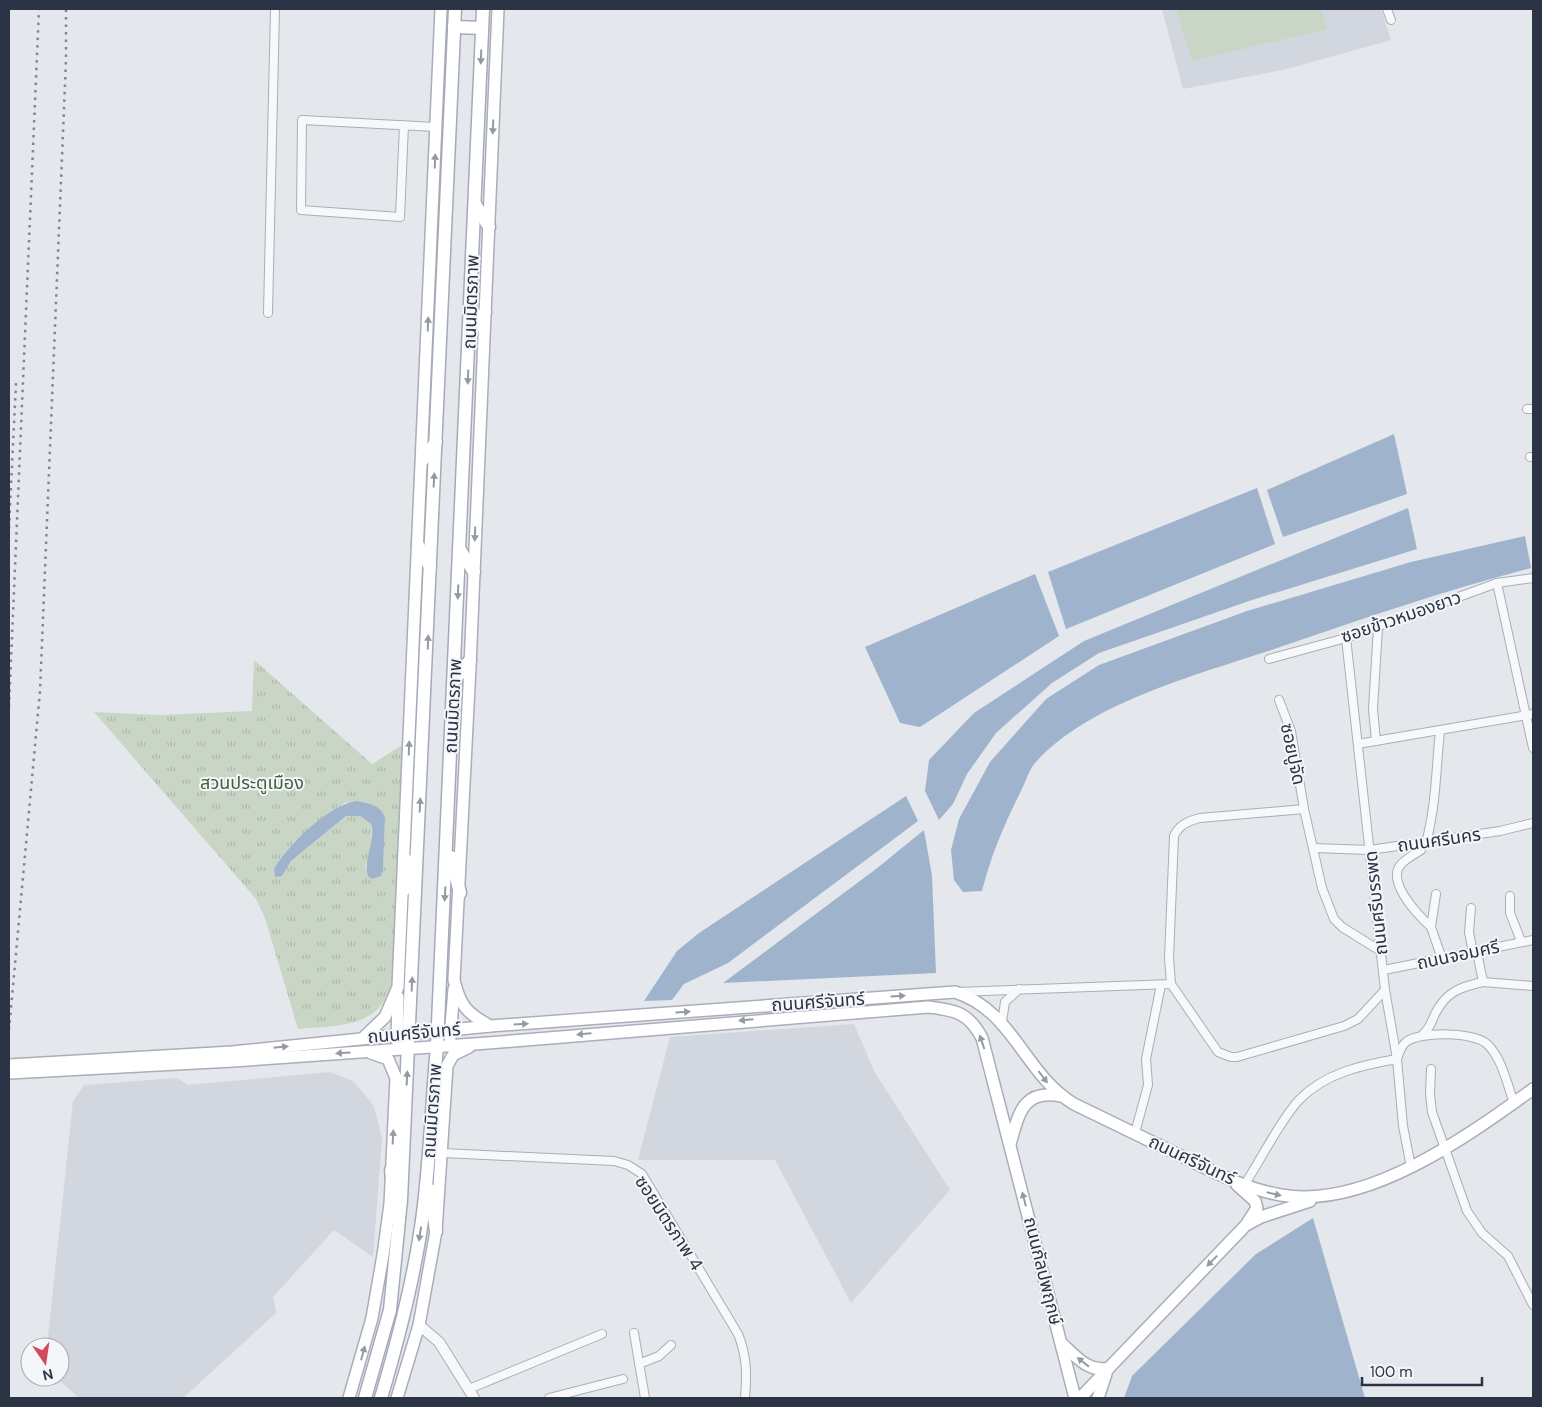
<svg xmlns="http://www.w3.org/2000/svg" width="1542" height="1407" viewBox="0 0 1542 1407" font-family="'DM Sans','Noto Sans Thai',sans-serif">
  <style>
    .built { fill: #d2d6de }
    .grass { fill: #c9d6c5 }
    .park { fill: url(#park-tufts); fill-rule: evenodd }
    .water { fill: #9fb4cc }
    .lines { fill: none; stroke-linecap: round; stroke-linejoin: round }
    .minor-casing { stroke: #a9aeb7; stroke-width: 10 }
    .tertiary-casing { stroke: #a9aeb7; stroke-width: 12 }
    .secondary-casing { stroke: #a9aeb7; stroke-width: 14 }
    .primary-casing { stroke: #a3abb8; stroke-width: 15 }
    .minor { stroke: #f7f8fa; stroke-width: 8 }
    .tertiary { stroke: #f7f8fa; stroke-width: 10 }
    .secondary { stroke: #fff; stroke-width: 11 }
    .primary { stroke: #fff; stroke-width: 12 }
    .rail { stroke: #7d8696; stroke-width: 2.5; stroke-dasharray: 2.5 5; stroke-linecap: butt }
    .oneway { fill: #959aa2 }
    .labels { text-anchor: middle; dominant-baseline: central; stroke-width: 4; stroke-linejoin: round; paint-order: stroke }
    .street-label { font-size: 18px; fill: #2b3445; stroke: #f4f6f9 }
    .park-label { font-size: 18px; fill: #3f6138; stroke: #f4f6f9 }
  </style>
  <defs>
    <pattern id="park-tufts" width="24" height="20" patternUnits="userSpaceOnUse" patternTransform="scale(1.25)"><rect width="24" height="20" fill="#c9d6c5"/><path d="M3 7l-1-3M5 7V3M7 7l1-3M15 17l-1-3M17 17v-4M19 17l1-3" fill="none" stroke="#adb8ab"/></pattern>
  </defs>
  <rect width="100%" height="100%" fill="#e4e7ec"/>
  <!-- built -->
  <g class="built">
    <path d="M 1162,9 L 1381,9 L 1391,40 L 1287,69 L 1183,89 Z"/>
    <path d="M 854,1024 L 874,1071 L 950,1190 L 851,1303 L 775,1160 L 638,1160 L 670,1037 Z"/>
    <path d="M 330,1072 L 353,1081 L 367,1097 L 374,1107 L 379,1125 L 382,1138 L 373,1257 L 334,1230 L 273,1297 L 276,1313 L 183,1398 L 79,1398 L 56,1377 L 60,1377 L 60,1347 L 47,1347 L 73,1101 L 84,1085 L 177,1078 L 188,1085 Z"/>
  </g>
  <!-- grass -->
  <path class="grass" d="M 1176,9 L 1321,9 L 1327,29 L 1192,61 Z"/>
  <!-- park -->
  <path class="park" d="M 254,660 L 372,764 L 404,744 L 392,983 C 389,990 386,998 382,1004 C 363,1029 325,1026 298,1029 L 265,918 L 256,899 L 94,712 L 160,715 L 252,711 ZM 346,802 L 385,818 L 383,871 L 381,876 L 365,868 L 372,843 L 371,824 L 360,816 L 346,816 L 291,861 L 282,876 L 274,869 C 289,840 319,821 346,802 Z"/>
  <!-- water -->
  <g class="water">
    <path d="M 1394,434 L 1407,494 L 1283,537 L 1267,490 Z"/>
    <path d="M 1257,488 L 1275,544 L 1066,629 L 1048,572 Z"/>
    <path d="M 1408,508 L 1417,549 L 1252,600 L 1099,653 L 1052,683 L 996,733 L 967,774 L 953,804 L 939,820 L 925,791 L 929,760 L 974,713 L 1084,641 Z"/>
    <path d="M 1525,536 L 1531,568 C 1447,590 1365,618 1283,646 C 1205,673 1092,700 1036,762 C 1029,769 1026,781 1022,789 C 1005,822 991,855 982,891 L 963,892 L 954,880 L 951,850 L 959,819 L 990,762 L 1046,699 L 1099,665 L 1247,611 L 1411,562 Z"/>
    <path d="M 1035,574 L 1059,636 L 920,727 L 900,723 L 865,647 Z"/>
    <path d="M 906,796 L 918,821 L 728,963 L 684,984 L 672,1000 L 644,1001 L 677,951 L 699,933 Z"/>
    <path d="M 357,801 C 370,804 381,805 385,818 L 383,871 L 381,876 L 372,879 L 368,876 C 363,858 376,842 371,824 L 360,816 L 346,816 L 291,861 L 282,876 L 275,877 L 274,869 C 287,845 330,804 357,801 Z"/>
    <path d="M 924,830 L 932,876 L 936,973 L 723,983 L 876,869 Z"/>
    <path d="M 1313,1218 L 1365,1398 L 1124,1398 L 1132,1376 L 1256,1254 Z"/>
  </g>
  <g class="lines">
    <defs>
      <g id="minor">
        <path d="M 1387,9 L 1391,20"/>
        <path d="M 404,125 L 400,217 L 301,210 L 302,120 L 436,127"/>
        <path d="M 268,313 L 275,9"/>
        <path d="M 1527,409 L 1533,409"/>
        <path d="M 1530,457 L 1533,457"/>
        <path d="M 1497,583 L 1533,748"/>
        <path d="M 1346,638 L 1385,990 L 1397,1059 L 1403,1126 L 1411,1167"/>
        <path d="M 1269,659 L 1346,638 L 1497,583 L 1533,578"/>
        <path d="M 1279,700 L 1291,731 L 1304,809"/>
        <path d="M 1376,741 L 1373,709 L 1378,627"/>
        <path d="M 1358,744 L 1533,714"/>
        <path d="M 1426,843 C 1436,806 1436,769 1440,731"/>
        <path d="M 1420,844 L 1421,850 C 1415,854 1403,860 1399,867 C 1389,885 1419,916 1431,927"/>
        <path d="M 1314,848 L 1370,850 L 1500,831 L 1533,823"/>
        <path d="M 1436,894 L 1431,927 L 1442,959"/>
        <path d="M 1510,896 L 1510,913 L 1521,941"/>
        <path d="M 1471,908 L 1469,932 L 1473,953"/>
        <path d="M 1382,952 L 1342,927 L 1334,919 L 1322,888 L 1304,809 L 1200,818 C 1188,821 1179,825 1174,836 L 1169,958 L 1171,984 L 1218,1052 L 1231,1057 L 1237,1057 L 1344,1026 L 1358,1019 L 1385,990"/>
        <path d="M 1384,970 L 1533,940"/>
        <path d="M 1483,982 L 1533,986"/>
        <path d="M 957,992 L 1171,984"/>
        <path d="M 1002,1022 L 1005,1002 L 1019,989"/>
        <path d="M 1423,1034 C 1430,1028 1431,1023 1435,1014 C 1446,992 1460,987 1483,982 L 1477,952"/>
        <path d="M 1431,1069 L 1430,1094 L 1432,1112 L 1467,1211 L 1482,1233 L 1508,1256 L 1533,1305"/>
        <path d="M 1135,1133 L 1148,1085 L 1146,1059 L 1161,985"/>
        <path d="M 443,1153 L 614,1161 L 628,1165 L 642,1174 L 738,1334 C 747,1356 747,1375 745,1398"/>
        <path d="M 1245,1184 C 1260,1161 1281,1119 1299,1100 C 1325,1073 1362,1065 1397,1059 C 1399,1053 1401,1046 1406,1042 C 1419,1031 1475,1032 1487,1044 C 1502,1058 1507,1084 1514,1103"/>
        <path d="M 634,1333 L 645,1398"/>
        <path d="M 639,1364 L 659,1356 L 671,1345"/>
        <path d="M 469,1389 L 602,1334"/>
        <path d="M 549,1398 L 623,1379"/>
      </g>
      <path id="tertiary" d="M 419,1325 L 439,1342 L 474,1398"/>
      <g id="secondary">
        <path d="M 490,1026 C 467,1013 460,1006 454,980 L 470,667 L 498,9"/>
        <path d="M 363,1038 L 385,1017 L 398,987 L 441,9"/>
        <path d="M 450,1038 L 454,989"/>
        <path d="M 397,1041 L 398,997"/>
        <path d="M 9,1065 L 232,1052 L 490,1026 L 955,992 C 1014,1011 1024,1074 1074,1104 C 1109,1121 1144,1138 1179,1155 C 1212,1171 1245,1189 1281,1195 C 1366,1210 1468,1136 1533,1089"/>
        <path d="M 9,1073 L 233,1061 L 488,1043 L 928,1007 C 956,1010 969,1013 982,1038 L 1075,1398"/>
        <path d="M 1010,1144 C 1019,1114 1022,1089 1061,1096"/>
        <path d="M 1248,1224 L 1261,1217 L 1310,1201"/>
        <path d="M 1061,1343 C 1076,1356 1088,1373 1109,1368"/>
        <path d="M 349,1398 L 372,1318 L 383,1255 L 390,1204 L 396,1078 L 388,1059 L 371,1053"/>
        <path d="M 397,1398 L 419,1325 L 436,1231 L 447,1066 L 453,1055 L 469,1047"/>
        <path d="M 1080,1398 L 1246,1225 L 1257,1208 L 1255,1201 L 1237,1185"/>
        <path d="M 1098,1398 L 1106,1374"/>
      </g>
      <g id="primary">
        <path d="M 454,27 L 482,28"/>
        <path d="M 475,204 L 489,227"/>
        <path d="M 469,334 L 485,312"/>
        <path d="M 422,461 L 436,442"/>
        <path d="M 418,545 L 430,567"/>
        <path d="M 460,550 L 474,572"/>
        <path d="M 455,680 L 470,660"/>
        <path d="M 451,857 L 460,893"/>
        <path d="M 404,890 L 412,861"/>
        <path d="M 391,1170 L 395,1201"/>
        <path d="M 430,1190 L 436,1231"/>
        <path d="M 365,1398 L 390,1310 L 401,1200 L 455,9"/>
        <path d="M 381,1398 C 399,1337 415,1276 423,1213 C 430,1158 432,1102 437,1046 L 483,9"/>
      </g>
    </defs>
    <!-- minor casing -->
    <use href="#minor" class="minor-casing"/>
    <!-- tertiary casing -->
    <use href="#tertiary" class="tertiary-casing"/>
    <!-- secondary casing -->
    <use href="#secondary" class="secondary-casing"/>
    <!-- primary casing -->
    <use href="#primary" class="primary-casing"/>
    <!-- minor -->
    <use href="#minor" class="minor"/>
    <!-- tertiary -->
    <use href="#tertiary" class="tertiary"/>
    <!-- secondary -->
    <use href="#secondary" class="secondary"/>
    <!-- primary -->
    <use href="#primary" class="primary"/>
    <!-- rail -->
    <g class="rail">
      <path d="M 9,528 L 16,383"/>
      <path d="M 9,707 L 39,9"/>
      <path d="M 9,1030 L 40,691 L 66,60 L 66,9"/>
    </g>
  </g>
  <!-- one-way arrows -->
  <defs><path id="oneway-solid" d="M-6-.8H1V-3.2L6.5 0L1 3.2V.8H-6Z" transform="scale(1.25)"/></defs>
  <g class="oneway">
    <use href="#oneway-solid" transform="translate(481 57) rotate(92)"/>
    <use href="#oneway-solid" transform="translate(493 127) rotate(92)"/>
    <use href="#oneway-solid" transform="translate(435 161) rotate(-88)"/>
    <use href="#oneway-solid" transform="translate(428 324) rotate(-88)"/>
    <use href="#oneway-solid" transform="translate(468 377) rotate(92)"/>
    <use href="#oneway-solid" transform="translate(434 480) rotate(-87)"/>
    <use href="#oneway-solid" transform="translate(475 534) rotate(92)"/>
    <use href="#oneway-solid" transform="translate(458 592) rotate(92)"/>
    <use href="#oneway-solid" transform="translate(428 642) rotate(-88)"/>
    <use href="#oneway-solid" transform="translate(409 748) rotate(-88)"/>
    <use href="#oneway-solid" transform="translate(420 805) rotate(-87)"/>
    <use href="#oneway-solid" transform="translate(445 894) rotate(93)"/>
    <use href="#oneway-solid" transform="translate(412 984) rotate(-87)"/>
    <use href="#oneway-solid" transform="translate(898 996) rotate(-4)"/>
    <use href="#oneway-solid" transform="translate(683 1012) rotate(-4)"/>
    <use href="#oneway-solid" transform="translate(746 1020) rotate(175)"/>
    <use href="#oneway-solid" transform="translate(521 1024) rotate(-4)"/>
    <use href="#oneway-solid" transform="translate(584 1034) rotate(175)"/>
    <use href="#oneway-solid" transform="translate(982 1042) rotate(-109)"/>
    <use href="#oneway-solid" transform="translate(281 1047) rotate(-6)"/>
    <use href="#oneway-solid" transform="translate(343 1053) rotate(176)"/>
    <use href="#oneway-solid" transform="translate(1043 1077) rotate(53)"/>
    <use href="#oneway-solid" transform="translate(407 1078) rotate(-87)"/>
    <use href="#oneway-solid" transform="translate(393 1137) rotate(-87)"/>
    <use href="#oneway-solid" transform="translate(1274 1194) rotate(13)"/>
    <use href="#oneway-solid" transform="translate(1024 1199) rotate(-105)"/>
    <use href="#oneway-solid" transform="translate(420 1234) rotate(99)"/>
    <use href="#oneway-solid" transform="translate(1212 1261) rotate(134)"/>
    <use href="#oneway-solid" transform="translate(363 1353) rotate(-75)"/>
    <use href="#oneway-solid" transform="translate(1083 1362) rotate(-142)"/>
  </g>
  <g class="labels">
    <!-- street labels -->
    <g class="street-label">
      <text transform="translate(471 302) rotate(-88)">ถนนมิตรภาพ</text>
      <text transform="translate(1401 617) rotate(-19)">ซอยข้าวหมองยาว</text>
      <text transform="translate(453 706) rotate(-87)">ถนนมิตรภาพ</text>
      <text transform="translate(1293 754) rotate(78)">ซอยปูจัด</text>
      <text transform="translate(1439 840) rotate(-8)">ถนนศรีนคร</text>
      <text transform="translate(1376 903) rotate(-96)">ถนนศรีบรรพด</text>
      <text transform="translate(1458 955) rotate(-12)">ถนนจอมศรี</text>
      <text transform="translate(818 1002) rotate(-4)">ถนนศรีจันทร์</text>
      <text transform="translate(414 1033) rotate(-5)">ถนนศรีจันทร์</text>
      <text transform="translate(432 1111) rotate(-86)">ถนนมิตรภาพ</text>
      <text transform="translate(1192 1160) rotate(25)">ถนนศรีจันทร์</text>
      <text transform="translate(669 1223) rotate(57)">ซอยมิตรภาพ 4</text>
      <text transform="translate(1043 1271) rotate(76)">ถนนกัลปพฤกษ์</text>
    </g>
    <!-- park labels -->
    <g class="park-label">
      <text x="252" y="783">สวนประตูเมือง</text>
    </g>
  </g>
  <!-- border -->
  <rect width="1542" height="1407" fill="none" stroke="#2b3445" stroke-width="20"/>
  <!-- north arrow -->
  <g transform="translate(45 1362) rotate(167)"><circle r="24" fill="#f4f6f9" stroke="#a4a8b1"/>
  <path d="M0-4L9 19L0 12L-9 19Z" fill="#d1495b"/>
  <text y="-8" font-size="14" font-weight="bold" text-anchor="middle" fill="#2b3445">N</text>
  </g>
  <!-- scale -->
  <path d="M1362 1377v8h120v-8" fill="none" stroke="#2b3445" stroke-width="2.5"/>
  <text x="1370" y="1377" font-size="15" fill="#2b3445" stroke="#f4f6f9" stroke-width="4" paint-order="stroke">100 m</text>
</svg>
